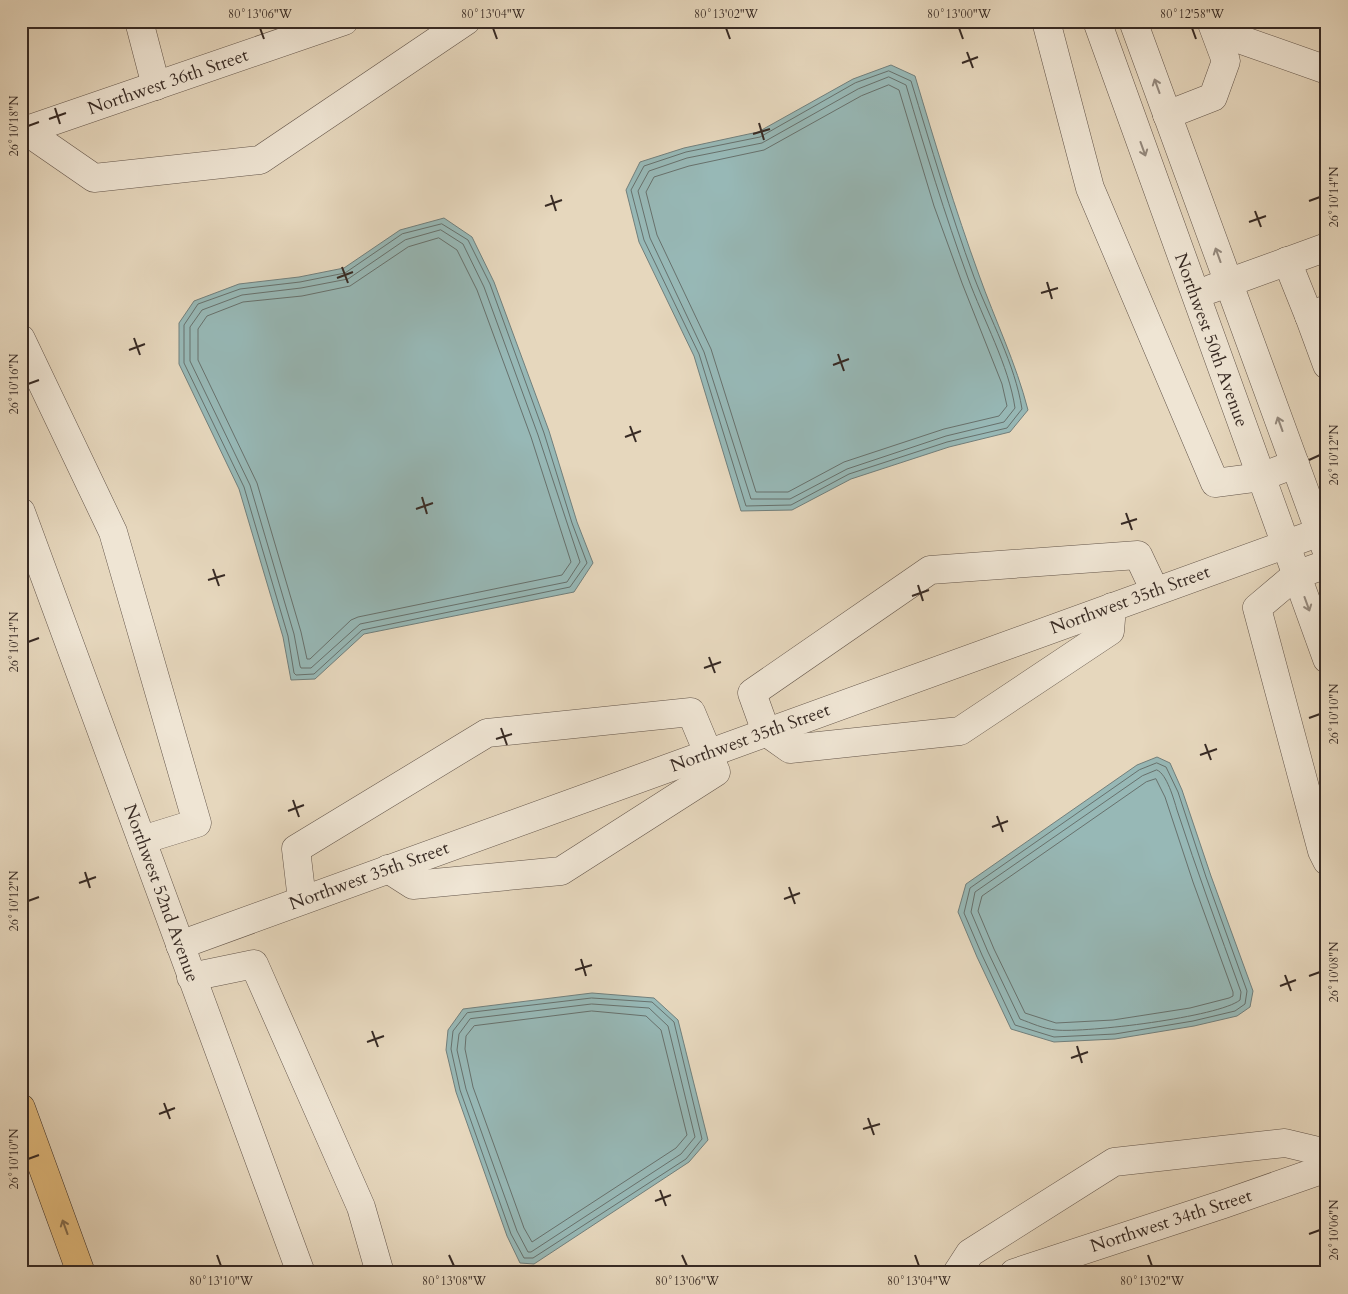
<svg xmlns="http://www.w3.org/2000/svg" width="1348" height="1294" viewBox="0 0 1348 1294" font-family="Cardo,serif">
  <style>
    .water { fill: #97b8b6; stroke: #717f7c }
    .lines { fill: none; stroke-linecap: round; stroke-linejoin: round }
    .shore { stroke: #67716d; stroke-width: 1 }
    .minor-casing { stroke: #63554a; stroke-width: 29 }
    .highway-casing { stroke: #372a24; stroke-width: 29 }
    .minor { stroke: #efe5d4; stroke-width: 28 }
    .highway { stroke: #e3bc7e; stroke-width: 28 }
    .oneway { stroke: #93887c }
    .oneway2 { stroke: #846c4c }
    .ticks { fill: none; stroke: #372a24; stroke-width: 2 }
    .labels { text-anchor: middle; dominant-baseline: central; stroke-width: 4.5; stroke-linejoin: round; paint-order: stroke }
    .street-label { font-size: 18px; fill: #372a24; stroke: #efe5d4 }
    .neatline { fill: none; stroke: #372a24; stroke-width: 2 }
    .ticks-label { font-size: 12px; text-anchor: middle; fill: #372a24 }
  </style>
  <rect width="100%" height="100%" fill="#e6d7bd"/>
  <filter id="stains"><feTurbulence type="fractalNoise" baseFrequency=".004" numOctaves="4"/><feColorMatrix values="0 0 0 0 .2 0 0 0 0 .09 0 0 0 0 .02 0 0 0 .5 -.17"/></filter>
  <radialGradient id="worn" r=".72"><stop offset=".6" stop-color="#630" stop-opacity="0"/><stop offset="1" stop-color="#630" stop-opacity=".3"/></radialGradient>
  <!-- water -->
  <g class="water">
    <path d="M 891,65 L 915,76 C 935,143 955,209 979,275 C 995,320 1016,363 1028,410 L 1010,432 L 949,447 L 851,479 L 792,510 L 741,511 L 694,356 L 639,242 L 626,190 L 640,162 L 684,148 L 758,132 L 853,79 Z"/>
    <path d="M 444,218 L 472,237 L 494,282 L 549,431 L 577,522 L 593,563 L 574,592 L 364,634 L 315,679 L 291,680 L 283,637 L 239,489 L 179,364 L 179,323 L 194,301 L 239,284 L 299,277 L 344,268 L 400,230 Z"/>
    <path d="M 1157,757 L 1170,763 L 1182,790 L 1211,876 L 1253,991 L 1250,1007 L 1237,1016 L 1194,1026 L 1115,1039 L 1054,1042 L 1011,1029 L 977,957 L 958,912 L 966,884 L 1137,765 Z"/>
    <path d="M 592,993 L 654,998 L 678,1020 L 708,1140 L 689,1162 L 534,1264 L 520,1263 L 507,1236 L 456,1092 L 446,1050 L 448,1030 L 463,1009 Z"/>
  </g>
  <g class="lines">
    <!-- shore -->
    <g class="shore">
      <path d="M 889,71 L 911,81 C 931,146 950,212 974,277 C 990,319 1015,364 1022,409 L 1007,428 L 947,442 L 849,474 L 791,505 L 746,506 L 699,354 L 644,240 L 631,190 L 644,166 L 686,152 L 760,137 L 855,83 Z"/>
      <path d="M 889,77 L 906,85 C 925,150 945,215 968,278 C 983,319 1009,366 1015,408 L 1004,422 L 946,436 L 847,469 L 790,499 L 751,499 L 704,352 L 650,238 L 638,191 L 649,171 L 687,158 L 762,143 L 858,89 Z"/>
      <path d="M 889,85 L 899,90 L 934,206 L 962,283 L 1002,384 L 1007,406 L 999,416 L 944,429 L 844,462 L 788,492 L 756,492 L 711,349 L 657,235 L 646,192 L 654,177 L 689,166 L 764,150 L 861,96 Z"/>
      <path d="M 442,224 L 468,240 L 490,284 L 544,433 L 572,523 L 587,563 L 570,587 L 362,630 L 314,674 L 296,675 L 294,673 L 288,636 L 244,487 L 184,363 L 184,325 L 198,304 L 240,289 L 300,282 L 345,273 L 402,234 Z"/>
      <path d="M 441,230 L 463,244 L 484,287 L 538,435 L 580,562 L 567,582 L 360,624 L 311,668 L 301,668 L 300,666 L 294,634 L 250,485 L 190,361 L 190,327 L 202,310 L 242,295 L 301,288 L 348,279 L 405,240 Z"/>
      <path d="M 439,238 L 457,250 L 477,290 L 531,437 L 571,562 L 562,575 L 358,617 L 351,620 L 310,659 L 307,659 L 301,632 L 257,483 L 198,360 L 198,329 L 207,316 L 243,302 L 302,296 L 350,286 L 408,247 Z"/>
      <path d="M 1157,763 L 1166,767 L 1178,792 L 1206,877 L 1247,991 L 1245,1004 L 1235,1011 L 1193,1021 L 1115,1034 L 1054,1037 L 1015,1025 L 982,955 L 964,913 L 970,888 L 1139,770 Z"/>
      <path d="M 1157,770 C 1167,774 1174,800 1177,810 C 1197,871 1219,931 1241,992 L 1240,1000 C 1219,1017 1086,1033 1056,1030 C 1044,1029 1031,1023 1020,1019 L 988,952 L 971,912 L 975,892 L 1142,776 Z"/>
      <path d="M 1156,779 L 1165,797 L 1193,882 L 1233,992 L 1233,996 L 1229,998 L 1190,1008 L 1113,1020 L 1056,1023 L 1025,1013 L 994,949 L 978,911 L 982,896 L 1146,782 Z"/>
      <path d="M 592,998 L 652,1002 L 674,1022 L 702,1139 L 686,1159 L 533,1258 L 524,1258 L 511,1234 L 460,1090 L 451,1049 L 453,1031 L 467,1013 Z"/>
      <path d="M 592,1004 L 649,1008 L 668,1026 L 695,1137 L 681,1154 L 531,1252 L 528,1252 L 517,1231 L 466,1089 L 457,1050 L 459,1034 L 470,1019 Z"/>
      <path d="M 592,1011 L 646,1016 L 661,1030 L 687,1135 L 676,1148 L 532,1242 L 524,1228 L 473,1087 L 465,1049 L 466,1036 L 474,1026 Z"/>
    </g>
    <defs>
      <g id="minor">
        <path d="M 139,21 L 156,86"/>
        <path d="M 1046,21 L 1090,188 L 1215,483 L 1261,477 L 1295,464"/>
        <path d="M 1097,21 L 1327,659"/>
        <path d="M 1133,21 L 1327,552"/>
        <path d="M 1236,38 L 1327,70"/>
        <path d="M 1167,115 L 1213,97 L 1226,61 L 1211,21"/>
        <path d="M 26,131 L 94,178 L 260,160 L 466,21"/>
        <path d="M 21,132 L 344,21"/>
        <path d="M 1287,261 L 1309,316"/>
        <path d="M 1211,289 L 1327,247"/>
        <path d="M 1327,309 L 1309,316 L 1327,365"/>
        <path d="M 21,339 L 113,532 L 197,823 L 142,840"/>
        <path d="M 21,512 L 301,1273"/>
        <path d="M 1327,564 L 1296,575 L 1257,608 L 1322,851 L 1327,861"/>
        <path d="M 1112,607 L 1110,631 L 960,731 L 790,749 L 766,732 L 752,693 L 930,570 L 1138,555 L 1155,591"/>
        <path d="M 302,900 L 296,849 L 487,733 L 691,712 L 716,772 L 561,871 L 413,885 L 388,869"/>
        <path d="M 180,945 L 1320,532"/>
        <path d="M 191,977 L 254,964 L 361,1207 L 380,1273"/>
        <path d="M 957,1273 L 970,1253 L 1114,1162 L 1285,1143 L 1327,1153"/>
        <path d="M 1014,1273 L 1224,1204 L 1327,1168"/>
      </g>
      <path id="highway" d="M 21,1108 L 81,1273"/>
    </defs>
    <!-- minor casing -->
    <use href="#minor" class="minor-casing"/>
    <!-- highway casing -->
    <use href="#highway" class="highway-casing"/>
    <!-- minor -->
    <use href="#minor" class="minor"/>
    <!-- highway -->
    <use href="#highway" class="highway"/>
  </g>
  <!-- one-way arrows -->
  <defs><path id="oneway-shaft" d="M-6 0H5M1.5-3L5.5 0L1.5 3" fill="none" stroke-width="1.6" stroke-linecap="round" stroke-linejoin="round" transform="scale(1.25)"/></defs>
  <g class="oneway">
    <use href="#oneway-shaft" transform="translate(1157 86) rotate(-110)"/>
    <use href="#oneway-shaft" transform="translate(1143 149) rotate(70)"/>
    <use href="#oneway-shaft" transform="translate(1218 255) rotate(-110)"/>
    <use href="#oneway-shaft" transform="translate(1280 424) rotate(-110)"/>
    <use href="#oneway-shaft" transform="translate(1307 604) rotate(70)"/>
  </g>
  <use class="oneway2" href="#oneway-shaft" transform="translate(65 1227) rotate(-110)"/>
  <!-- ticks -->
  <path class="ticks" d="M 260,28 L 264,39M 493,28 L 497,39M 726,28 L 730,39M 959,28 L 963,39M 1192,28 L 1196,39M 967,52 L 973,68M 962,63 L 978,57M 55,108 L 60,124M 49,119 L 66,113M 759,123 L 764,140M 28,126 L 39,122M 753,134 L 770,129M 551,195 L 556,211M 1309,201 L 1320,197M 545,206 L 562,200M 1255,211 L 1261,227M 1249,222 L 1266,216M 342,267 L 348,283M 337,278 L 353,272M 1047,282 L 1052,299M 1041,293 L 1058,288M 134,338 L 140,355M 129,350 L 145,344M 838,354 L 844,371M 833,365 L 849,359M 28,384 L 39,380M 630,426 L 636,442M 625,437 L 641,431M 1309,460 L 1320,455M 422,497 L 427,514M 416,509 L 433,503M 1126,513 L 1132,530M 1121,524 L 1137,519M 213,569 L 219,586M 208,580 L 225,575M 918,585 L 923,601M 912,596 L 929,590M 28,642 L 39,638M 709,657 L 715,673M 704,668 L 721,662M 1309,718 L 1320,714M 501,728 L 507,745M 496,739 L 512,734M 1205,744 L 1211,760M 1200,755 L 1217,749M 293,800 L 299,817M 288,811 L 304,805M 997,816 L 1003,832M 992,827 L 1008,821M 85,872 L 90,888M 79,883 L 96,877M 789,887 L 795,904M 784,899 L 800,893M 28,901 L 39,897M 581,959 L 586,976M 575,970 L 592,965M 1285,975 L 1291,991M 1309,976 L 1320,972M 1280,986 L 1296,980M 372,1031 L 378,1047M 367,1042 L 384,1036M 1077,1046 L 1082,1063M 1071,1058 L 1088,1052M 164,1103 L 170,1119M 159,1114 L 175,1108M 868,1118 L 874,1135M 863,1129 L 880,1124M 28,1159 L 39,1155M 660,1190 L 666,1206M 655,1201 L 671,1195M 1309,1234 L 1320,1230M 217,1255 L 221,1266M 449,1255 L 454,1266M 682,1255 L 687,1266M 915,1255 L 919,1266M 1148,1255 L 1152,1266"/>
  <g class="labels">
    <!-- street labels -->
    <g class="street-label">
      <text transform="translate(168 82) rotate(-19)">Northwest 36th Street</text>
      <text transform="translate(1211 340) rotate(70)">Northwest 50th Avenue</text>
      <text transform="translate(1130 600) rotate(-20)">Northwest 35th Street</text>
      <text transform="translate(750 738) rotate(-20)">Northwest 35th Street</text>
      <text transform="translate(369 876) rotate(-20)">Northwest 35th Street</text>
      <text transform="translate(161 893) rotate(70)">Northwest 52nd Avenue</text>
      <text transform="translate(1171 1221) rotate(-18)">Northwest 34th Street</text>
    </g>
  </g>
  <!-- margin -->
  <rect width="1348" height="1294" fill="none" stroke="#e6d7bd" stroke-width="55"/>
  <rect x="28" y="28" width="1292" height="1238" class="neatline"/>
  <g class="ticks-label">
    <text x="260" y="18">80°13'06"W</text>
    <text x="493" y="18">80°13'04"W</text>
    <text x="726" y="18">80°13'02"W</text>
    <text x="959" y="18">80°13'00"W</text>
    <text x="1192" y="18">80°12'58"W</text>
    <text transform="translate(14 126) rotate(-90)" y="4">26°10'18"N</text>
    <text transform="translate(1334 197) rotate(-90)" y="4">26°10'14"N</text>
    <text transform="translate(14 384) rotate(-90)" y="4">26°10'16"N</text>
    <text transform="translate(1334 455) rotate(-90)" y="4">26°10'12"N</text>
    <text transform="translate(14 642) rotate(-90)" y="4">26°10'14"N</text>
    <text transform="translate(1334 714) rotate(-90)" y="4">26°10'10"N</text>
    <text transform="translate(14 901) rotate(-90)" y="4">26°10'12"N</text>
    <text transform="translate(1334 972) rotate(-90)" y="4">26°10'08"N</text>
    <text transform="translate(14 1159) rotate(-90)" y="4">26°10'10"N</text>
    <text transform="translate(1334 1230) rotate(-90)" y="4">26°10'06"N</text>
    <text x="221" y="1285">80°13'10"W</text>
    <text x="454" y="1285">80°13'08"W</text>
    <text x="687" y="1285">80°13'06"W</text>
    <text x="919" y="1285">80°13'04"W</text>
    <text x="1152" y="1285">80°13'02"W</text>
  </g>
  <rect width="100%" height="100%" filter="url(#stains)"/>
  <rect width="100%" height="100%" fill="url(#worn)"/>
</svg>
